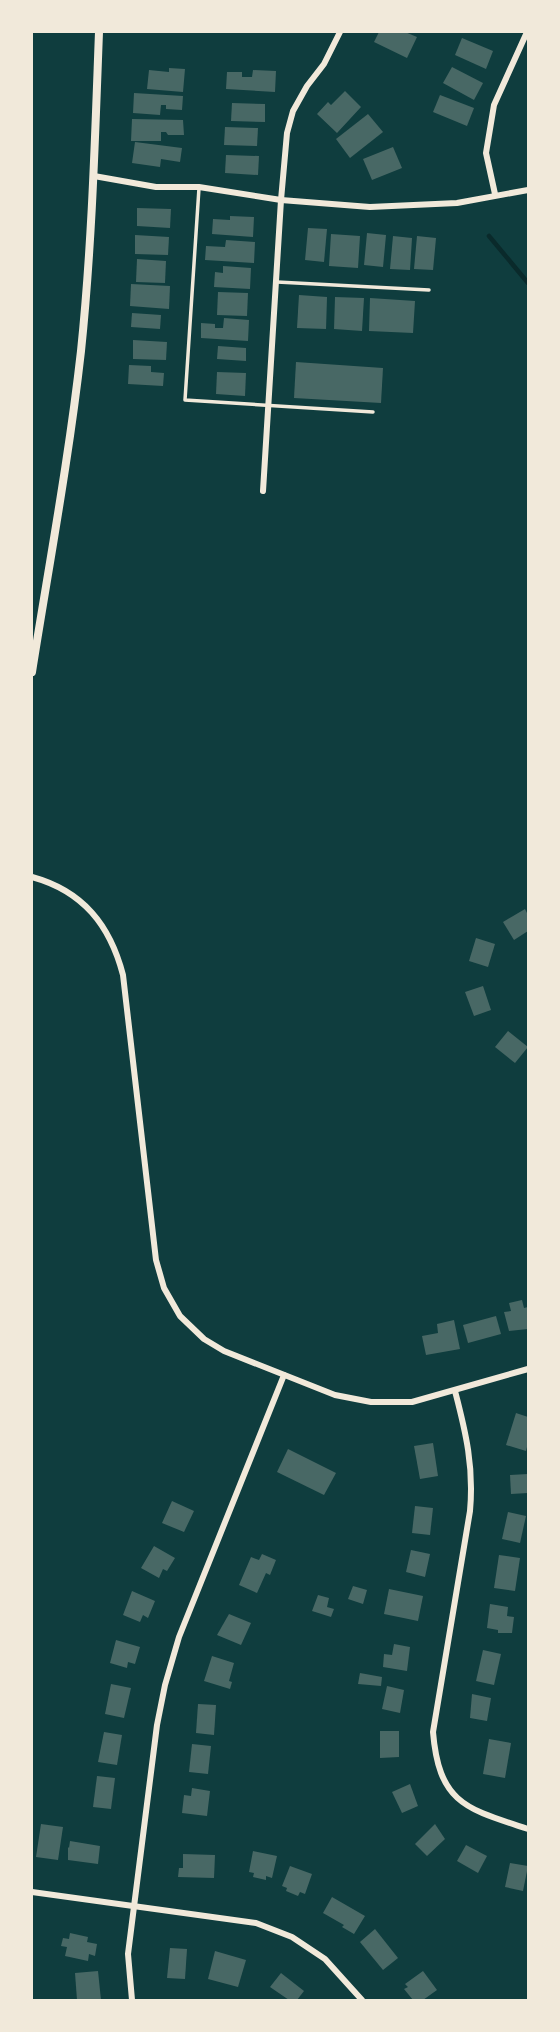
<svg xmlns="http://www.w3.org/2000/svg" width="560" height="2032" viewBox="0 0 560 2032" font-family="'Source Sans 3',sans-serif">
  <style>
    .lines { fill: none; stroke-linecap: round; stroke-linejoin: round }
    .stream { stroke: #0a2a2b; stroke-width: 4.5 }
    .building { fill: #486865 }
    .service { stroke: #f1e9da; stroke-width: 3.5 }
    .minor { stroke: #f1e9da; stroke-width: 6 }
    .tertiary { stroke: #f1e9da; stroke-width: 8 }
  </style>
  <rect width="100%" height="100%" fill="#0f3d3e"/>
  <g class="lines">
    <!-- stream -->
    <path class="stream" d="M 489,236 L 528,283"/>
  </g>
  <!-- building -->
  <g class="building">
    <path d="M 379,32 L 405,32 L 417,37 L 407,58 L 374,42 Z"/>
    <path d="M 462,38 L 493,51 L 486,69 L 455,55 Z"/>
    <path d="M 452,67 L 483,83 L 474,100 L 443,83 Z"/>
    <path d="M 169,68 L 185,69 L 183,92 L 147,89 L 149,70 L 169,72 Z"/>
    <path d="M 253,70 L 276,71 L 275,92 L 226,89 L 227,72 L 242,72 L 242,77 L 252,77 Z"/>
    <path d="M 345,91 L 361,107 L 337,133 L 317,114 L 328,102 L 331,105 Z"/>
    <path d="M 134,93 L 183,96 L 182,110 L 166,109 L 166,105 L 161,105 L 160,115 L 133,113 Z"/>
    <path d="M 440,95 L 474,108 L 467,126 L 433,112 Z"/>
    <path d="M 232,103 L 265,104 L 265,122 L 231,121 Z"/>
    <path d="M 368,114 L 383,132 L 350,158 L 336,139 Z"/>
    <path d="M 132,119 L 183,120 L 184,135 L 168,135 L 166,132 L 161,132 L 161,141 L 131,141 Z"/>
    <path d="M 225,127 L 258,128 L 257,146 L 224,145 Z"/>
    <path d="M 135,142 L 182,148 L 180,162 L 161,159 L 160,167 L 132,163 Z"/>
    <path d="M 393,147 L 402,168 L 372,180 L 363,159 Z"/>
    <path d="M 226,155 L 259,156 L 258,175 L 225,173 Z"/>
    <path d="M 137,208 L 171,209 L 170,228 L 137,226 Z"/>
    <path d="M 230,216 L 254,217 L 253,237 L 212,234 L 213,219 L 230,220 Z"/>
    <path d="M 308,228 L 327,229 L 324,262 L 305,260 Z"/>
    <path d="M 367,233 L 386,235 L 383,267 L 364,265 Z"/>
    <path d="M 331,234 L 360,236 L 358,268 L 329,266 Z"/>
    <path d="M 135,235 L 169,237 L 168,255 L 135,254 Z"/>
    <path d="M 393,236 L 412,238 L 410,270 L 390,269 Z"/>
    <path d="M 417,236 L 436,238 L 433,270 L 414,269 Z"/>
    <path d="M 226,240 L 255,242 L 254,263 L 205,260 L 206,246 L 225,247 Z"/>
    <path d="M 137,259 L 166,261 L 165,283 L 136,282 Z"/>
    <path d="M 223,266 L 251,268 L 250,289 L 214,287 L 215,272 L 223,273 Z"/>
    <path d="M 131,284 L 170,286 L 169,309 L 130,306 Z"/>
    <path d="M 218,292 L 248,293 L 247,316 L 217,315 Z"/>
    <path d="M 299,295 L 327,297 L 326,329 L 297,328 Z"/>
    <path d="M 335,297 L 364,298 L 362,331 L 334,329 Z"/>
    <path d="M 370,298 L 415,301 L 413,333 L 369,331 Z"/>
    <path d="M 132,313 L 161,315 L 160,329 L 131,327 Z"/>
    <path d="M 224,318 L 249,320 L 248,341 L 201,338 L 201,323 L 215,324 L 215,328 L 223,328 Z"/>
    <path d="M 133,340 L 167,342 L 166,360 L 133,359 Z"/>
    <path d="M 218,346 L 246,348 L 246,361 L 217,359 Z"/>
    <path d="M 296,362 L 383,368 L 381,403 L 294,398 Z"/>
    <path d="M 129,365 L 151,366 L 151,372 L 164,373 L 163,386 L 128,384 Z"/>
    <path d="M 217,372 L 246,373 L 245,396 L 216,394 Z"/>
    <path d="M 525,909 L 528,915 L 528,931 L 514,940 L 503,922 Z"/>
    <path d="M 476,938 L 495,944 L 488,967 L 469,961 Z"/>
    <path d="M 483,986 L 491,1010 L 474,1016 L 465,992 Z"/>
    <path d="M 508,1031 L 528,1047 L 515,1063 L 495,1047 Z"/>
    <path d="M 522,1300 L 524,1308 L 528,1307 L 528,1329 L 509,1331 L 504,1312 L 511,1311 L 509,1303 Z"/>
    <path d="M 496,1316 L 501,1334 L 468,1343 L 463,1325 Z"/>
    <path d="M 454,1320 L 460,1349 L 426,1355 L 422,1336 L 438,1333 L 437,1324 Z"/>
    <path d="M 516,1413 L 528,1417 L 528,1443 L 526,1451 L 506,1445 Z"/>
    <path d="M 433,1443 L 438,1476 L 420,1479 L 414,1446 Z"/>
    <path d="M 288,1449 L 336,1473 L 324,1495 L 277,1472 Z"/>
    <path d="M 528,1474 L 528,1493 L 511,1494 L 510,1475 Z"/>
    <path d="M 172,1501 L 194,1511 L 184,1532 L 162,1523 Z"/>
    <path d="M 415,1506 L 433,1508 L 430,1535 L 412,1533 Z"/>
    <path d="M 508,1512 L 526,1516 L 520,1543 L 502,1539 Z"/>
    <path d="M 154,1546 L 175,1558 L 167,1571 L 163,1569 L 159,1578 L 141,1568 Z"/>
    <path d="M 411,1550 L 430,1554 L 425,1577 L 406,1572 Z"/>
    <path d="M 262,1554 L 276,1560 L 270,1575 L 266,1573 L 257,1593 L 239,1585 L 251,1557 L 259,1560 Z"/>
    <path d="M 499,1555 L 520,1558 L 515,1591 L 494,1588 Z"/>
    <path d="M 353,1586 L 367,1590 L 363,1604 L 348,1599 Z"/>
    <path d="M 389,1589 L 423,1596 L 418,1621 L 384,1614 Z"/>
    <path d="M 132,1591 L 155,1601 L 148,1618 L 143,1615 L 140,1622 L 123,1615 Z"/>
    <path d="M 318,1595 L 329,1598 L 327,1607 L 334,1609 L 331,1617 L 312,1611 Z"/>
    <path d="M 490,1604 L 508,1607 L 507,1616 L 514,1617 L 512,1633 L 498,1633 L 498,1630 L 487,1628 Z"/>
    <path d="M 229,1614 L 251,1623 L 241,1645 L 217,1635 Z"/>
    <path d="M 116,1640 L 140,1647 L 135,1664 L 128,1662 L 127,1668 L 110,1663 Z"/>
    <path d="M 394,1644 L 410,1647 L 407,1671 L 383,1667 L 384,1654 L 392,1655 Z"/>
    <path d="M 483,1650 L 501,1654 L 494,1685 L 476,1681 Z"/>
    <path d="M 212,1656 L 234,1663 L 229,1681 L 232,1682 L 230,1689 L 204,1681 Z"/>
    <path d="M 360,1673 L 382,1677 L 381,1686 L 358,1684 Z"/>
    <path d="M 111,1684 L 131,1688 L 124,1718 L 105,1714 Z"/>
    <path d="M 387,1686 L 404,1690 L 400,1713 L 382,1709 Z"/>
    <path d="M 472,1694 L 491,1698 L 487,1721 L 470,1718 Z"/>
    <path d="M 198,1704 L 216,1705 L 214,1735 L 196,1733 Z"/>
    <path d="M 380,1731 L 399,1731 L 399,1757 L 380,1758 Z"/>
    <path d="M 104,1732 L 122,1735 L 117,1765 L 98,1762 Z"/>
    <path d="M 489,1739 L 511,1743 L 505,1778 L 483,1774 Z"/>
    <path d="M 192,1744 L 211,1746 L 208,1774 L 189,1772 Z"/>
    <path d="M 97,1776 L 115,1778 L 111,1809 L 93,1807 Z"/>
    <path d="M 410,1784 L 418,1806 L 402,1813 L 392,1792 Z"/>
    <path d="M 192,1788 L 210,1791 L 207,1816 L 182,1813 L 184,1795 L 191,1796 Z"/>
    <path d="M 41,1824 L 63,1827 L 58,1860 L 36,1857 Z"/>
    <path d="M 435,1824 L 445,1839 L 427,1856 L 415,1844 Z"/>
    <path d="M 70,1841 L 100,1846 L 98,1864 L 68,1860 L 68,1847 L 69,1848 Z"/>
    <path d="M 466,1845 L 487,1856 L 478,1873 L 457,1861 Z"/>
    <path d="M 253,1851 L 277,1856 L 272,1878 L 266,1876 L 266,1880 L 253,1877 L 254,1873 L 249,1872 Z"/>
    <path d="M 183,1854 L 215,1855 L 214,1878 L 178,1877 L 179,1868 L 183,1868 Z"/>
    <path d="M 510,1863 L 528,1866 L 523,1891 L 505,1887 Z"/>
    <path d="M 290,1866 L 312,1874 L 305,1894 L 300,1892 L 298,1896 L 286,1891 L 287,1888 L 282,1886 Z"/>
    <path d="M 332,1897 L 365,1916 L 354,1934 L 342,1927 L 344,1925 L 323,1913 Z"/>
    <path d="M 375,1929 L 398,1958 L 383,1970 L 360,1942 Z"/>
    <path d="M 70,1933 L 88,1937 L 87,1942 L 97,1944 L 95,1956 L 89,1954 L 88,1961 L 65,1956 L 67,1947 L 61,1946 L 63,1938 L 69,1939 Z"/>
    <path d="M 170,1948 L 187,1949 L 185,1979 L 167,1978 Z"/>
    <path d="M 215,1951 L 246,1960 L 238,1987 L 208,1979 Z"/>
    <path d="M 98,1971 L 101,2000 L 77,2000 L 75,1973 Z"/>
    <path d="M 423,1971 L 437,1990 L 423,2000 L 416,1999 L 413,2000 L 404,1989 L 408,1987 L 405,1984 Z"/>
    <path d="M 281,1973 L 304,1991 L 297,2000 L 289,2000 L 270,1987 Z"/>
  </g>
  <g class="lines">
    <!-- service -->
    <g class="service">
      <path d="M 199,188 L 185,400 L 373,412"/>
      <path d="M 277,282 L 429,290"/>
    </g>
    <!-- minor -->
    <g class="minor">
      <path d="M 94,176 L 156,187 L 199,187 L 281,200 L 370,207 L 457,203 L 528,190"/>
      <path d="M 495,194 L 486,153 L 494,105 L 527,32"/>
      <path d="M 263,491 L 281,200 L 287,133 L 293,111 L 307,86 L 324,64 L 340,32"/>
      <path d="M 32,877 C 83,891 110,925 123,975 L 156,1260 L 164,1288 L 180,1316 L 204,1339 L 224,1351 L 335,1395 L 371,1402 L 412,1402 L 528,1369"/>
      <path d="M 455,1391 C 466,1433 474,1467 470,1511 L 433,1732 C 439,1804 467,1809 528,1829"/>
      <path d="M 32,1892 L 256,1923 L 292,1937 L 325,1959 L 362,2000"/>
      <path d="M 132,2000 L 128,1954 L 157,1725 L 165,1685 L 179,1637 L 284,1375"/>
    </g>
    <!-- tertiary -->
    <path class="tertiary" d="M 32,672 C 49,565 69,458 81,351 C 92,245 95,138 99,32"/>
  </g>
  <!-- border -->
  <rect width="560" height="2032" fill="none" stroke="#f1e9da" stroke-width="66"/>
</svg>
